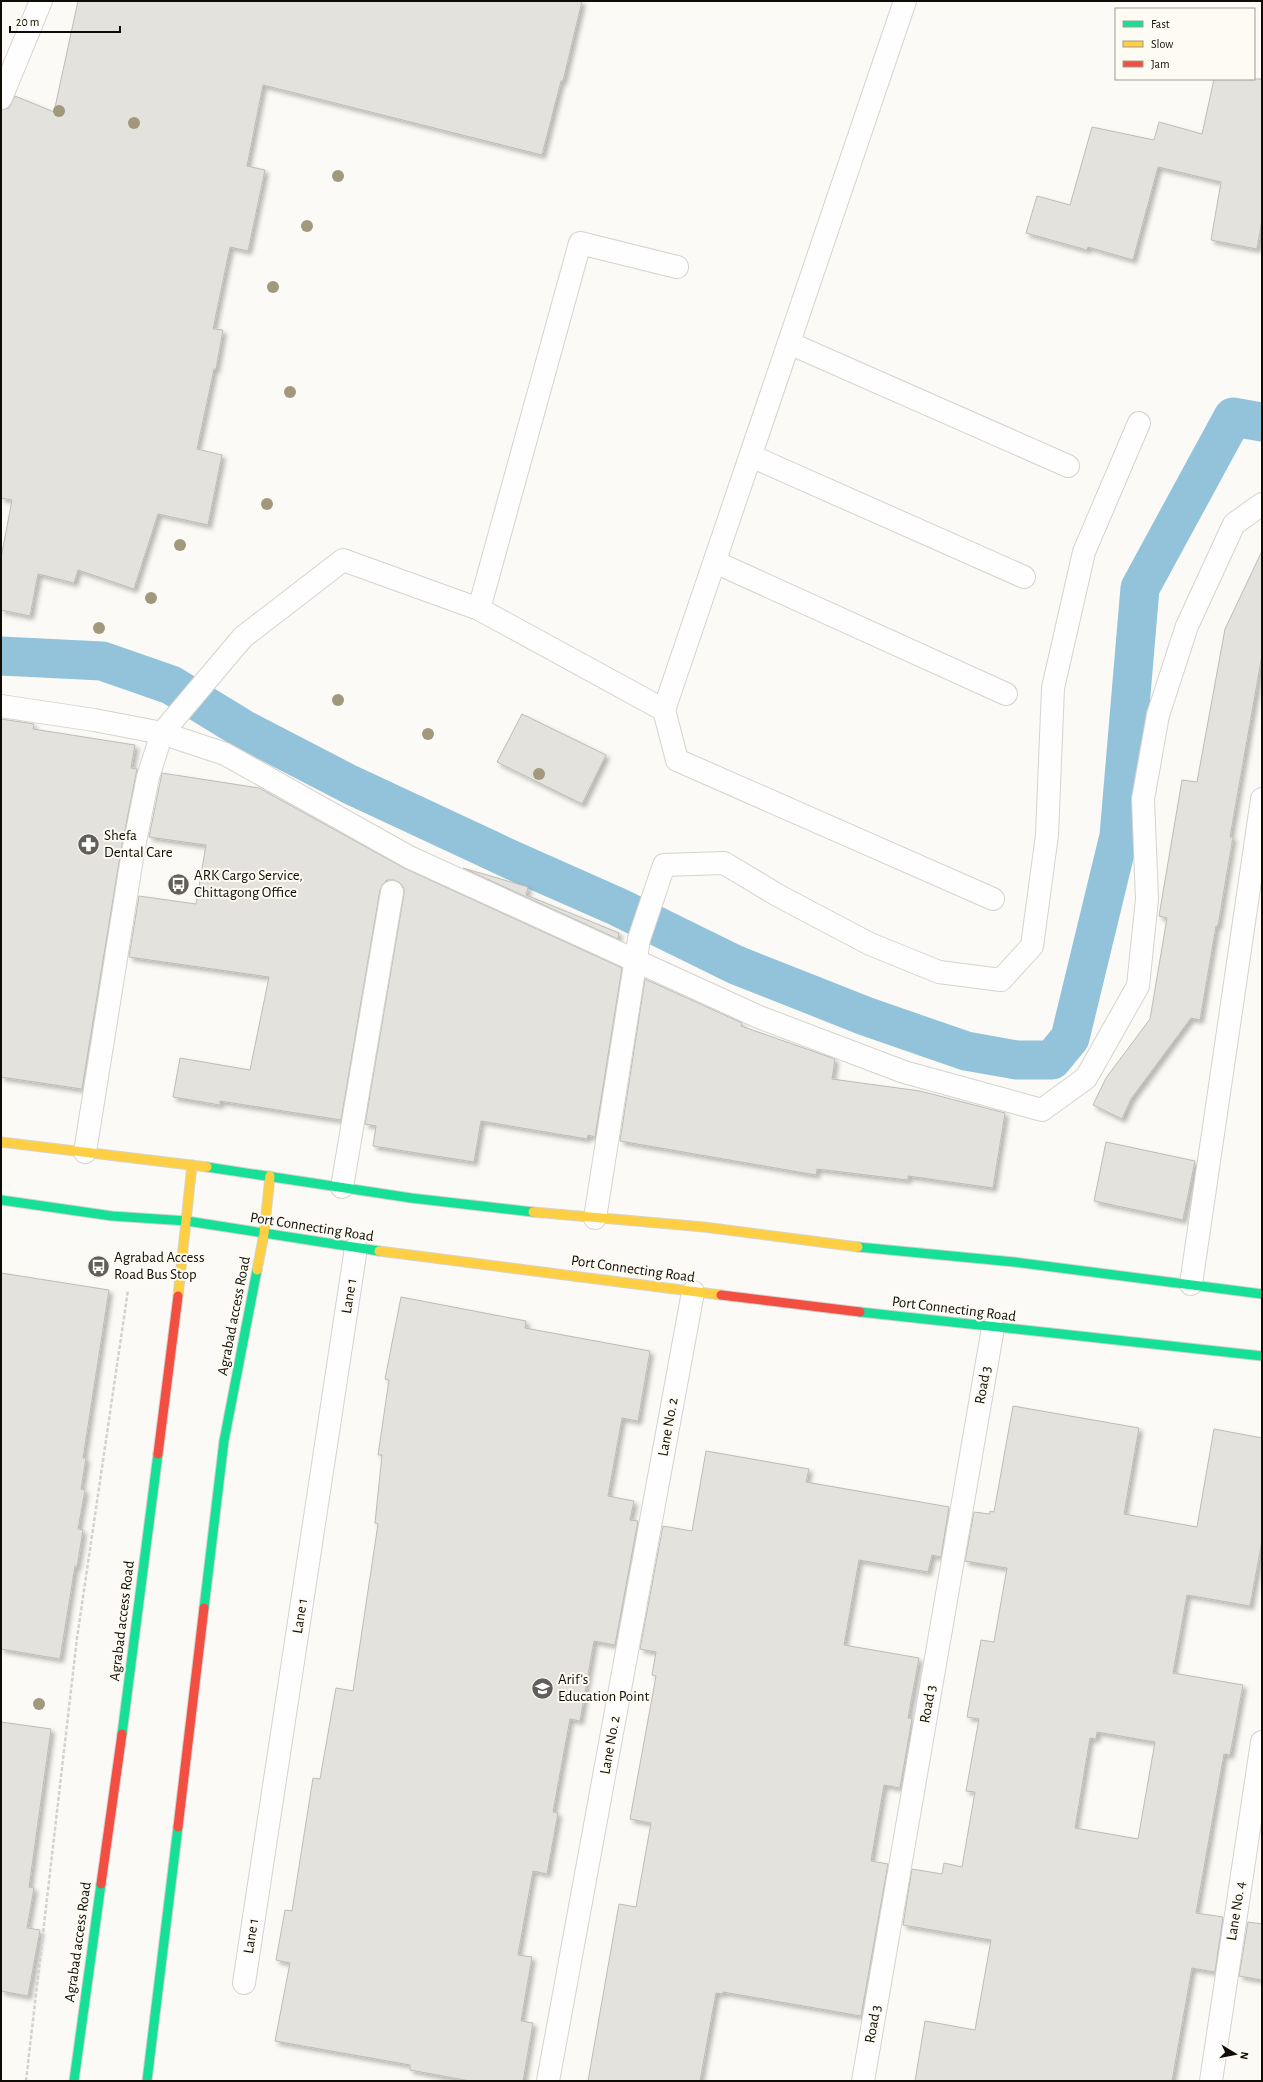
<svg xmlns="http://www.w3.org/2000/svg" width="1263" height="2082" viewBox="0 0 1263 2082" font-family="'Alegreya Sans',sans-serif">
  <style>
    .lines { fill: none; stroke-linecap: round; stroke-linejoin: round }
    .canal { stroke: #93c3db; stroke-width: 39 }
    .building { fill: #e4e2dc; stroke: #bdbcb7; fill-rule: evenodd; filter: url(#shadow) }
    .street-casing { stroke: #d5d3ce; stroke-width: 24 }
    .fast-casing { stroke: #d5d3ce; stroke-width: 11 }
    .slow-casing { stroke: #d5d3ce; stroke-width: 11 }
    .jam-casing { stroke: #d5d3ce; stroke-width: 11 }
    .path { stroke: #d3d2d1; stroke-width: 2.5; stroke-dasharray: 4 2; stroke-linecap: butt }
    .street { stroke: #fefefe; stroke-width: 22 }
    .fast { stroke: #16e098; stroke-width: 9 }
    .slow { stroke: #ffcf43; stroke-width: 9 }
    .jam { stroke: #f24e42; stroke-width: 9 }
    .tree { fill: #a2987b }
    .labels { text-anchor: middle; dominant-baseline: central; stroke-width: 4; stroke-linejoin: round; paint-order: stroke }
    .poi-label { font-size: 15px; fill: #0f0c06; stroke: #fefbf3; text-anchor: start }
    .street-label { font-size: 15px; fill: #0f0c06; stroke: #fefbf3 }
  </style>
  <defs>
    <filter id="shadow"><feDropShadow dx="3.5" dy="3.5" stdDeviation="2" flood-color="#0004"/></filter>
  </defs>
  <rect width="100%" height="100%" fill="#fbfaf6"/>
  <g class="lines">
    <!-- canal -->
    <path class="canal" d="M 1,656 L 102,661 L 171,685 L 243,729 L 349,784 L 514,861 L 618,907 L 736,965 L 865,1016 L 966,1051 L 1017,1060 L 1052,1060 L 1070,1038 L 1119,836 L 1140,588 L 1233,417 L 1262,422"/>
  </g>
  <!-- building -->
  <g class="building">
    <path d="M 78,1 L 582,1 L 563,81 L 561,81 L 542,155 L 263,85 L 247,166 L 265,170 L 248,251 L 230,247 L 213,329 L 223,330 L 216,369 L 214,369 L 197,449 L 222,455 L 208,525 L 158,514 L 134,589 L 78,570 L 74,583 L 38,574 L 30,616 L 1,610 L 1,558 L 12,500 L 1,498 L 1,110 L 9,108 L 15,96 L 54,112 Z"/>
    <path d="M 1214,79 L 1262,79 L 1262,220 L 1257,249 L 1211,240 L 1221,182 L 1158,167 L 1133,260 L 1088,247 L 1087,250 L 1026,233 L 1037,196 L 1070,205 L 1092,127 L 1154,140 L 1159,122 L 1202,134 Z"/>
    <path d="M 1262,551 L 1262,655 L 1237,797 L 1230,837 L 1233,837 L 1218,926 L 1216,926 L 1200,1020 L 1191,1018 L 1131,1099 L 1122,1119 L 1093,1105 L 1106,1078 L 1150,1019 L 1167,918 L 1159,916 L 1182,780 L 1197,782 L 1225,629 Z"/>
    <path d="M 522,714 L 606,755 L 582,804 L 497,762 Z"/>
    <path d="M 1,719 L 34,724 L 33,729 L 135,745 L 131,768 L 137,769 L 121,850 L 82,1089 L 1,1077 Z"/>
    <path d="M 162,773 L 259,788 L 404,868 L 622,968 L 595,1137 L 588,1135 L 587,1139 L 481,1121 L 474,1162 L 373,1146 L 376,1126 L 365,1124 L 404,894 L 404,888 L 400,883 L 394,880 L 387,880 L 383,884 L 380,890 L 341,1120 L 220,1101 L 220,1105 L 173,1097 L 180,1058 L 250,1070 L 269,977 L 129,957 L 139,896 L 196,904 L 206,845 L 149,837 Z"/>
    <path d="M 463,868 L 528,887 L 526,895 L 619,933 L 618,939 Z"/>
    <path d="M 645,979 L 742,1023 L 741,1026 L 835,1059 L 832,1079 L 920,1091 L 1005,1113 L 993,1188 L 908,1176 L 908,1180 L 817,1169 L 816,1175 L 620,1141 Z"/>
    <path d="M 1106,1142 L 1195,1161 L 1183,1220 L 1094,1201 Z"/>
    <path d="M 1,1273 L 109,1290 L 83,1458 L 86,1458 L 81,1489 L 85,1490 L 78,1529 L 83,1530 L 77,1567 L 75,1566 L 60,1659 L 1,1649 Z"/>
    <path d="M 401,1297 L 526,1321 L 525,1328 L 650,1351 L 638,1421 L 622,1418 L 608,1496 L 634,1501 L 630,1520 L 638,1521 L 615,1645 L 594,1641 L 580,1721 L 570,1719 L 553,1812 L 558,1813 L 547,1874 L 533,1871 L 518,1955 L 532,1957 L 521,2021 L 533,2023 L 523,2081 L 470,2081 L 410,2070 L 410,2065 L 275,2041 L 290,1963 L 276,1960 L 285,1910 L 292,1911 L 313,1778 L 320,1779 L 336,1688 L 353,1691 L 378,1524 L 375,1523 L 382,1455 L 378,1455 L 389,1380 L 385,1379 Z"/>
    <path d="M 1013,1406 L 1139,1428 L 1124,1514 L 1197,1527 L 1214,1429 L 1262,1438 L 1262,1541 L 1250,1606 L 1187,1595 L 1173,1673 L 1243,1685 L 1230,1755 L 1224,1754 L 1196,1913 L 1223,1917 L 1215,1972 L 1192,1968 L 1172,2081 L 915,2081 L 925,2021 L 975,2030 L 991,1940 L 903,1925 L 912,1869 L 942,1874 L 944,1863 L 962,1867 L 975,1792 L 966,1791 L 979,1719 L 967,1717 L 981,1640 L 994,1642 L 1007,1568 L 965,1561 L 974,1512 L 990,1514 L 990,1511 L 994,1512 ZM 1097,1732 L 1155,1742 L 1138,1839 L 1075,1828 L 1090,1738 L 1096,1739 Z"/>
    <path d="M 706,1451 L 809,1469 L 806,1482 L 949,1507 L 941,1557 L 932,1555 L 928,1572 L 859,1560 L 844,1645 L 919,1658 L 908,1718 L 912,1719 L 900,1788 L 884,1785 L 871,1861 L 888,1864 L 861,2016 L 723,1992 L 723,1994 L 716,1993 L 700,2081 L 588,2081 L 619,1904 L 636,1907 L 651,1823 L 630,1819 L 656,1676 L 652,1675 L 656,1652 L 640,1649 L 663,1526 L 692,1531 Z"/>
    <path d="M 1,1722 L 51,1729 L 29,1887 L 34,1888 L 27,1928 L 40,1930 L 28,1996 L 1,1991 Z"/>
    <path d="M 1248,1922 L 1262,1924 L 1262,1980 L 1239,1976 Z"/>
  </g>
  <g class="lines">
    <defs>
      <g id="street">
        <path d="M 1,98 L 41,1"/>
        <path d="M 789,343 L 1068,466"/>
        <path d="M 751,456 L 1024,577"/>
        <path d="M 715,562 L 1006,694"/>
        <path d="M 479,609 L 664,710 L 905,1"/>
        <path d="M 1,706 L 94,720 L 162,733 L 225,754 L 409,857 L 759,1017 L 904,1072 L 1042,1110 L 1086,1078 L 1138,986 L 1147,899 L 1143,799 L 1158,715 L 1187,626 L 1234,524 L 1262,504"/>
        <path d="M 664,710 L 677,760 L 993,899"/>
        <path d="M 85,1152 L 133,852 L 148,777 L 162,733 L 243,637 L 343,560 L 479,609 L 580,243 L 677,267"/>
        <path d="M 342,1187 L 392,892"/>
        <path d="M 595,1218 L 639,939 L 664,865 L 724,863 L 779,896 L 870,944 L 939,972 L 1001,980 L 1032,946 L 1047,835 L 1053,688 L 1084,552 L 1139,423"/>
        <path d="M 1191,1284 L 1262,799"/>
        <path d="M 244,1983 L 356,1248"/>
        <path d="M 548,2081 L 693,1292"/>
        <path d="M 863,2081 L 993,1328"/>
        <path d="M 1211,2081 L 1262,1742"/>
      </g>
      <g id="fast">
        <path d="M 207,1167 L 411,1198 L 533,1212"/>
        <path d="M 1,1200 L 112,1216 L 187,1221 L 379,1251"/>
        <path d="M 858,1247 L 1014,1262 L 1262,1294"/>
        <path d="M 860,1312 L 1262,1356"/>
        <path d="M 204,1608 L 224,1441 L 257,1270"/>
        <path d="M 122,1734 L 158,1454"/>
        <path d="M 74,2081 L 101,1884"/>
        <path d="M 147,2081 L 178,1827"/>
      </g>
      <g id="slow">
        <path d="M 1,1142 L 207,1167"/>
        <path d="M 533,1212 L 704,1227 L 858,1247"/>
        <path d="M 379,1251 L 721,1295"/>
        <path d="M 257,1270 L 264,1234 L 270,1176"/>
        <path d="M 178,1296 L 192,1165"/>
      </g>
      <g id="jam">
        <path d="M 721,1295 L 860,1312"/>
        <path d="M 158,1454 L 178,1296"/>
        <path d="M 178,1827 L 204,1608"/>
        <path d="M 101,1884 L 122,1734"/>
      </g>
    </defs>
    <!-- street casing -->
    <use href="#street" class="street-casing"/>
    <!-- fast casing -->
    <use href="#fast" class="fast-casing"/>
    <!-- slow casing -->
    <use href="#slow" class="slow-casing"/>
    <!-- jam casing -->
    <use href="#jam" class="jam-casing"/>
    <!-- path -->
    <path class="path" d="M 26,2081 L 77,1638 L 128,1290"/>
    <!-- street -->
    <use href="#street" class="street"/>
    <!-- fast -->
    <use href="#fast" class="fast"/>
    <!-- slow -->
    <use href="#slow" class="slow"/>
    <!-- jam -->
    <use href="#jam" class="jam"/>
  </g>
  <!-- trees -->
  <g class="tree">
    <circle cx="59" cy="111" r="6"/>
    <circle cx="134" cy="123" r="6"/>
    <circle cx="338" cy="176" r="6"/>
    <circle cx="307" cy="226" r="6"/>
    <circle cx="273" cy="287" r="6"/>
    <circle cx="290" cy="392" r="6"/>
    <circle cx="267" cy="504" r="6"/>
    <circle cx="180" cy="545" r="6"/>
    <circle cx="151" cy="598" r="6"/>
    <circle cx="99" cy="628" r="6"/>
    <circle cx="338" cy="700" r="6"/>
    <circle cx="428" cy="734" r="6"/>
    <circle cx="539" cy="774" r="6"/>
    <circle cx="39" cy="1704" r="6"/>
  </g>
  <!-- icons -->
  <defs>
    <symbol id="pharmacy-disc" viewBox="-11 -11 22 22"><circle r="9.5" fill="#625f5a" stroke="#fefbf3"/><path d="M-2-6h4v4h4v4h-4v4h-4v-4h-4v-4h4Z" fill="#fff"/></symbol>
    <symbol id="bus-disc" viewBox="-11 -11 22 22"><circle r="9.5" fill="#625f5a" stroke="#fefbf3"/><path d="M-5-6H5V4H4V6H2V4H-2V6H-4V4H-5ZM-3.5-4V0h7V-4ZM-3.5 1.2v1.5H-2V1.2ZM2 1.2v1.5H3.5V1.2Z" fill="#fff"/></symbol>
    <symbol id="school-disc" viewBox="-11 -11 22 22"><circle r="9.5" fill="#625f5a" stroke="#fefbf3"/><path d="M0-5L7-2L0 1L-7-2ZM-4 1L0 2.5L4 1V4Q0 6-4 4Z" fill="#fff"/></symbol>
  </defs>
  <g fill-rule="evenodd">
    <use href="#pharmacy-disc" x="76" y="832" width="25" height="25"/>
    <use href="#bus-disc" x="166" y="872" width="25" height="25"/>
    <use href="#bus-disc" x="86" y="1254" width="25" height="25"/>
    <use href="#school-disc" x="530" y="1676" width="25" height="25"/>
  </g>
  <g class="labels">
    <!-- poi labels -->
    <g class="poi-label">
      <text x="104" y="835">Shefa<tspan x="104" dy="17">Dental Care</tspan></text>
      <text x="194" y="875">ARK Cargo Service,<tspan x="194" dy="17">Chittagong Office</tspan></text>
      <text x="114" y="1257">Agrabad Access<tspan x="114" dy="17">Road Bus Stop</tspan></text>
      <text x="558" y="1679">Arif's<tspan x="558" dy="17">Education Point</tspan></text>
    </g>
    <!-- street labels -->
    <g class="street-label">
      <text transform="translate(312 1227) rotate(9)">Port Connecting Road</text>
      <text transform="translate(633 1269) rotate(8)">Port Connecting Road</text>
      <text transform="translate(349 1296) rotate(-81)">Lane 1</text>
      <text transform="translate(954 1309) rotate(7)">Port Connecting Road</text>
      <text transform="translate(234 1316) rotate(-79)">Agrabad access Road</text>
      <text transform="translate(983 1385) rotate(-80)">Road 3</text>
      <text transform="translate(668 1427) rotate(-80)">Lane No. 2</text>
      <text transform="translate(300 1616) rotate(-81)">Lane 1</text>
      <text transform="translate(122 1621) rotate(-83)">Agrabad access Road</text>
      <text transform="translate(928 1704) rotate(-80)">Road 3</text>
      <text transform="translate(610 1745) rotate(-80)">Lane No. 2</text>
      <text transform="translate(1236 1911) rotate(-81)">Lane No. 4</text>
      <text transform="translate(251 1936) rotate(-81)">Lane 1</text>
      <text transform="translate(78 1942) rotate(-82)">Agrabad access Road</text>
      <text transform="translate(873 2024) rotate(-80)">Road 3</text>
    </g>
  </g>
  <!-- border -->
  <rect width="1263" height="2082" fill="none" stroke="#0f0c06" stroke-width="4"/>
  <!-- legend -->
  <rect x="1115" y="8" width="140" height="72" fill="#fefbf3" stroke="#9e9b94"/>
  <rect x="1123" y="21" width="20" height="6" fill="#16e098" stroke="#9e9b94"/>
  <text x="1151" y="28" font-size="12" fill="#0f0c06">Fast</text>
  <rect x="1123" y="41" width="20" height="6" fill="#ffcf43" stroke="#9e9b94"/>
  <text x="1151" y="48" font-size="12" fill="#0f0c06">Slow</text>
  <rect x="1123" y="61" width="20" height="6" fill="#f24e42" stroke="#9e9b94"/>
  <text x="1151" y="68" font-size="12" fill="#0f0c06">Jam</text>
  <!-- north arrow -->
  <g transform="translate(1235 2054) rotate(100)" stroke="#fefbf3" stroke-width="3" paint-order="stroke">
  <path d="M0-3L7 15L0 10L-7 15Z" fill="#0f0c06"/>
  <text y="-6" font-size="11" font-weight="bold" text-anchor="middle" fill="#0f0c06">N</text>
  </g>
  <!-- scale -->
  <path d="M10 26v6h110v-6" fill="none" stroke="#0f0c06" stroke-width="2"/>
  <text x="16" y="26" font-size="12" fill="#0f0c06" stroke="#fefbf3" stroke-width="3" paint-order="stroke">20 m</text>
</svg>
